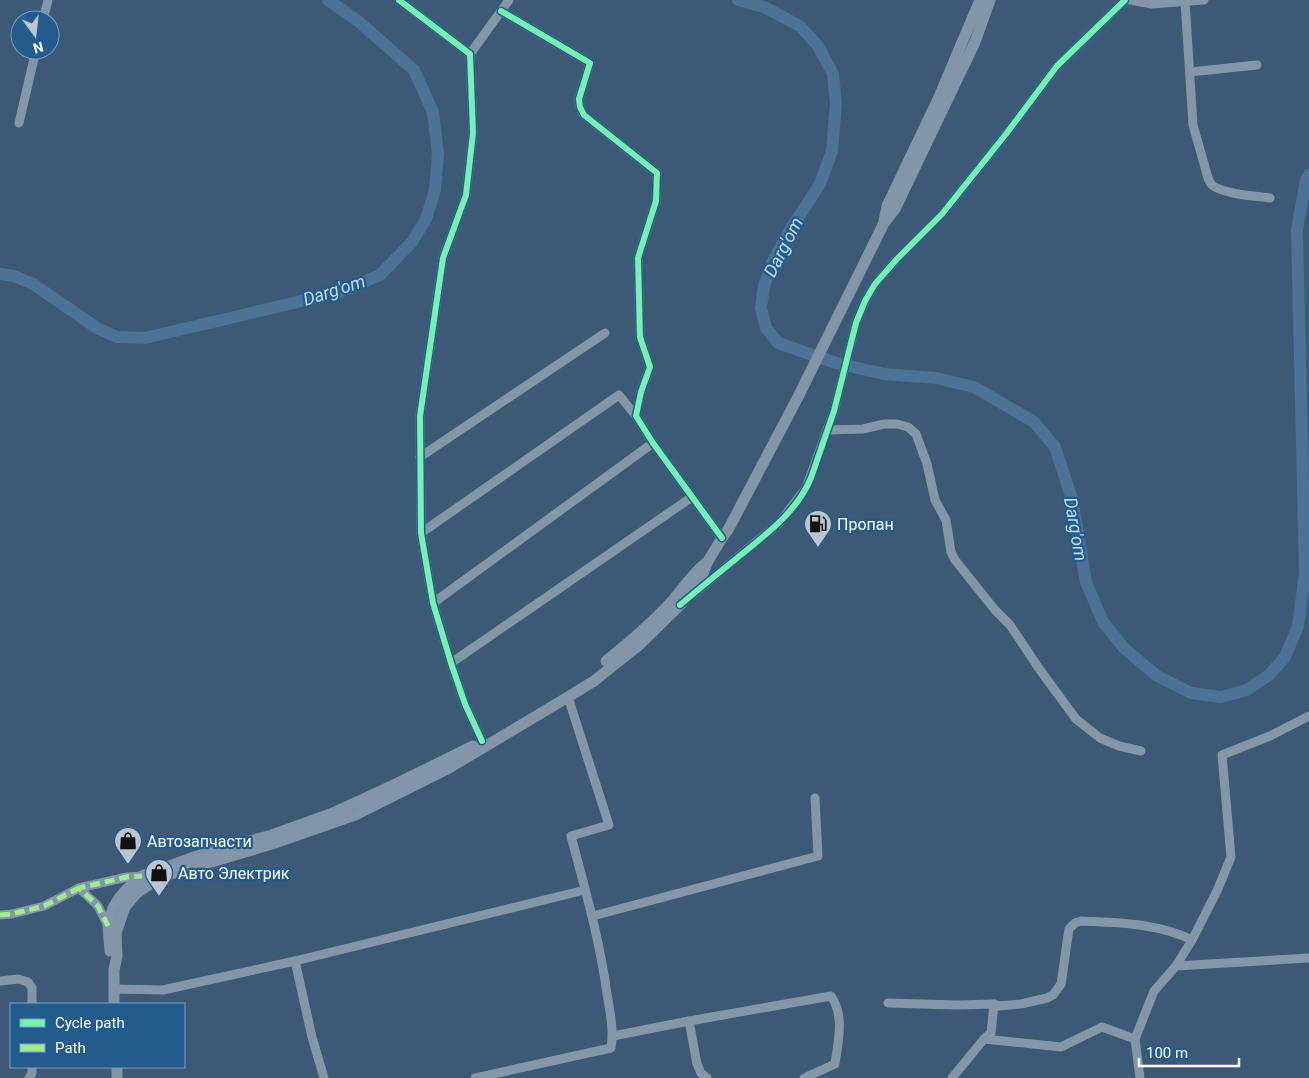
<svg xmlns="http://www.w3.org/2000/svg" width="1309" height="1078" viewBox="0 0 1309 1078" font-family="Roboto,sans-serif">
  <style>
    .lines { fill: none; stroke-linecap: round; stroke-linejoin: round }
    .river { stroke: #4c7295; stroke-width: 12 }
    .minor { stroke: #8397a9; stroke-width: 9 }
    .major { stroke: #8396a9; stroke-width: 11 }
    .quiet { stroke: #9fed91; stroke-width: 5; stroke-dasharray: 10 5; stroke-linecap: butt }
    .cycleway-casing { stroke: #245b8e; stroke-width: 9 }
    .cycleway { stroke: #73f3ae; stroke-width: 6 }
    .labels { text-anchor: middle; dominant-baseline: central; stroke-width: 4.5; stroke-linejoin: round; paint-order: stroke }
    .poi-label { font-size: 16px; fill: #fff; stroke: #245b8e; text-anchor: start }
    .water-label { font-size: 18px; font-style: italic; fill: #bfdbf2; stroke: #245b8e }
  </style>
  <rect width="100%" height="100%" fill="#3c5a76"/>
  <g class="lines">
    <!-- river -->
    <g class="river">
      <path d="M 738,0 L 764,7 L 800,26 L 818,46 L 833,74 L 836,103 L 832,151 L 820,184 L 790,230 L 772,263 L 764,286 L 761,308 L 766,328 L 778,343 L 836,363 L 884,374 L 936,378 L 974,387 L 1034,422 L 1055,447 L 1072,499 L 1086,582 L 1103,622 L 1124,648 L 1157,676 L 1191,693 L 1221,697 L 1247,690 L 1269,675 L 1285,657 L 1298,626 L 1305,573 L 1297,230 L 1306,180 L 1309,175"/>
      <path d="M 0,274 L 14,276 L 33,284 L 97,328 L 117,337 L 145,338 L 340,292 L 380,275 L 412,242 L 426,219 L 435,190 L 438,154 L 433,112 L 414,70 L 358,21 L 328,0"/>
    </g>
    <!-- minor -->
    <g class="minor">
      <path d="M 399,0 L 470,54 L 473,133 L 466,195 L 443,258 L 420,416 L 421,533 L 433,603 L 451,663 L 465,704 L 482,741"/>
      <path d="M 1130,0 L 1152,4 L 1204,0"/>
      <path d="M 1185,1 L 1193,125 L 1208,178 C 1209,180 1210,183 1212,185 C 1222,194 1256,196 1270,198"/>
      <path d="M 501,11 L 590,63 L 579,99 L 580,107 L 584,115 L 657,173 L 656,201 L 638,258 L 640,337 L 650,367 L 641,392 L 636,416 L 653,443 L 722,538"/>
      <path d="M 43,20 L 48,0"/>
      <path d="M 470,54 L 509,0"/>
      <path d="M 1190,72 L 1257,65"/>
      <path d="M 19,123 L 36,50"/>
      <path d="M 827,430 L 863,429 L 884,424 L 897,424 L 908,427 L 916,434 L 927,464 L 935,500 L 946,520 L 951,552 L 955,560 L 995,610 L 1010,625 L 1040,670 L 1076,719 L 1100,738 L 1119,746 L 1141,751"/>
      <path d="M 420,457 L 605,333"/>
      <path d="M 421,533 L 619,395 L 636,416"/>
      <path d="M 692,595 L 779,523 L 806,488 L 834,411 L 856,323 L 865,301 L 875,284 L 897,259 L 942,214 L 1006,134 L 1057,66 L 1125,0"/>
      <path d="M 433,603 L 653,443"/>
      <path d="M 451,663 L 692,497"/>
      <path d="M 0,915 L 12,914 L 44,906 L 79,888"/>
      <path d="M 593,916 L 818,856 L 815,798"/>
      <path d="M 108,926 L 98,906 L 79,888 L 127,877 L 142,876"/>
      <path d="M 295,961 L 312,1037 L 324,1078"/>
      <path d="M 1176,966 L 1309,958"/>
      <path d="M 0,981 L 18,979 L 28,982 L 32,988 L 32,1004"/>
      <path d="M 114,989 L 163,990 L 295,961 L 585,890"/>
      <path d="M 888,1003 L 957,1005 L 994,1004 L 999,1006 L 1021,1004 L 1047,998 L 1053,995 L 1061,984 L 1069,929 L 1075,923 L 1081,921 C 1118,923 1158,923 1192,940"/>
      <path d="M 689,1021 L 697,1064 L 701,1073 L 707,1078"/>
      <path d="M 613,1036 L 689,1021 L 831,996 C 845,1016 838,1042 835,1064 L 804,1078"/>
      <path d="M 984,1039 L 1061,1047 L 1102,1027 L 1135,1039"/>
      <path d="M 29,1078 L 32,1073 L 32,1067"/>
      <path d="M 475,1078 L 611,1048 C 614,1030 610,1012 607,994 C 600,941 585,889 571,836 L 609,825 L 568,697"/>
      <path d="M 952,1078 L 984,1039 L 991,1033 L 994,1004"/>
      <path d="M 1140,1078 L 1135,1039 L 1154,991 L 1176,966 L 1192,940 L 1217,891 L 1231,857 L 1222,755 L 1270,736 L 1309,716"/>
    </g>
    <!-- major -->
    <g class="major">
      <path d="M 884,221 L 887,206 L 939,97 L 980,0"/>
      <path d="M 606,661 C 630,642 653,622 673,600 C 685,586 692,574 707,562"/>
      <path d="M 110,951 L 108,926 L 113,908 L 119,898 L 127,889 L 142,876 L 197,856 L 272,835 L 333,813 L 398,783 L 473,746"/>
      <path d="M 114,1004 L 114,970 L 117,956 L 116,933 L 125,907 L 137,893 L 153,882 L 171,874 L 272,844 L 355,815 L 449,768 L 568,697 L 594,681 L 638,646 L 680,605 L 701,578 L 708,561 L 722,538 L 728,530 L 798,397 L 884,223 L 895,209 L 975,42 L 990,0"/>
      <path d="M 117,1067 L 117,1078"/>
    </g>
    <!-- quiet -->
    <g class="quiet">
      <path d="M 0,915 L 12,914 L 44,906 L 79,888"/>
      <path d="M 108,926 L 98,906 L 79,888 L 127,877 L 142,876"/>
    </g>
    <defs>
      <g id="cycleway">
        <path d="M 399,0 L 470,54 L 473,133 L 466,195 L 443,258 L 420,416 L 421,533 L 433,603 L 451,663 L 465,704 L 482,741"/>
        <path d="M 501,11 L 590,63 L 579,99 L 580,107 L 584,115 L 657,173 L 656,201 L 638,258 L 640,337 L 650,367 L 641,392 L 636,416 L 653,443 L 722,538"/>
        <path d="M 680,605 C 700,588 721,571 742,554 C 769,532 797,511 811,478 L 834,411 L 856,323 L 865,301 L 875,284 L 897,259 L 942,214 L 1006,134 L 1057,66 L 1125,0"/>
      </g>
    </defs>
    <!-- cycleway casing -->
    <use href="#cycleway" class="cycleway-casing"/>
    <!-- cycleway -->
    <use href="#cycleway" class="cycleway"/>
  </g>
  <!-- icons -->
  <defs>
    <symbol id="fuel-pin" viewBox="-11 -11 22 30"><path d="M0 17L-7.5 6A9.5 9.5 0 1 1 7.5 6Z" fill="#bbc5cf" stroke="#245b8e"/><path d="M-5.5-6h7V0h2V4h1.3V-2.5L3-4.5l.8-.8L6-3V5H2.5V1h-1V6h-7ZM-4.2-4.7v3.2H.2V-4.7Z" fill="#111"/></symbol>
    <symbol id="shop-pin" viewBox="-11 -11 22 30"><path d="M0 17L-7.5 6A9.5 9.5 0 1 1 7.5 6Z" fill="#bbc5cf" stroke="#245b8e"/><path d="M-5-2.5h2.3a2.7 3.5 0 0 1 5.4 0H5L5.5 6h-11ZM-1.5-2.5h3a1.5 2.3 0 0 0-3 0Z" fill="#111"/></symbol>
  </defs>
  <g fill-rule="evenodd">
    <use href="#fuel-pin" x="802" y="508" width="32" height="43"/>
    <use href="#shop-pin" x="112" y="825" width="32" height="43"/>
    <use href="#shop-pin" x="143" y="857" width="32" height="43"/>
  </g>
  <g class="labels">
    <!-- poi labels -->
    <g class="poi-label">
      <text x="837" y="524">Пропан</text>
      <text x="147" y="841">Автозапчасти</text>
      <text x="178" y="873">Авто Электрик</text>
    </g>
    <!-- water labels -->
    <g class="water-label">
      <text transform="translate(783 247) rotate(-63)">Darg'om</text>
      <text transform="translate(334 290) rotate(-18)">Darg'om</text>
      <text transform="translate(1076 529) rotate(80)">Darg'om</text>
    </g>
  </g>
  <!-- legend -->
  <rect x="10" y="1003" width="175" height="65" fill="#245b8e" stroke="#7c9dbb"/>
  <rect x="20" y="1019" width="25" height="8" fill="#73f3ae" stroke="#7c9dbb"/>
  <text x="55" y="1028" font-size="15" fill="#ffffff">Cycle path</text>
  <rect x="20" y="1044" width="25" height="8" fill="#9fed91" stroke="#7c9dbb"/>
  <text x="55" y="1053" font-size="15" fill="#ffffff">Path</text>
  <!-- north arrow -->
  <g transform="translate(35 35) rotate(165)"><circle r="24" fill="#245b8e" stroke="#7c9dbb"/>
  <path d="M0-4L9 19L0 12L-9 19Z" fill="#bbc5cf"/>
  <text y="-8" font-size="14" font-weight="bold" text-anchor="middle" fill="#ffffff">N</text>
  </g>
  <!-- scale -->
  <path d="M1139 1058v8h100v-8" fill="none" stroke="#ffffff" stroke-width="2.5"/>
  <text x="1146" y="1058" font-size="15" fill="#ffffff" stroke="#245b8e" stroke-width="4" paint-order="stroke">100 m</text>
</svg>
